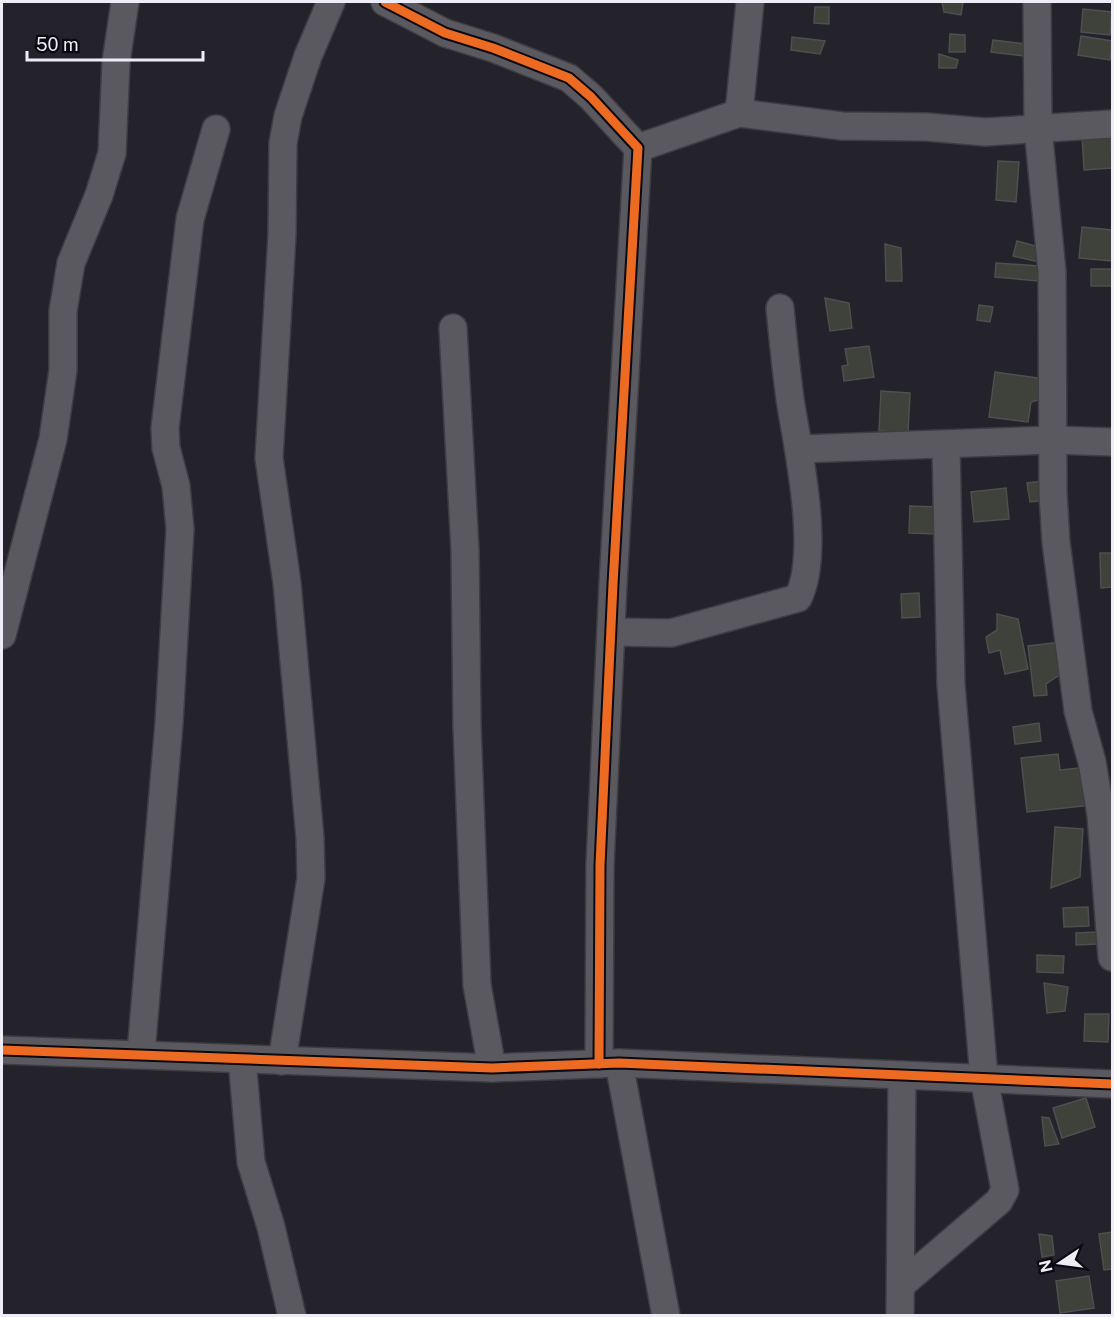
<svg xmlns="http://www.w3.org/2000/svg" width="1114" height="1317" viewBox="0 0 1114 1317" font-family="'Public Sans',sans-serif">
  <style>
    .building { fill: #3e423b; stroke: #4e4f4f; stroke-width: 1.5 }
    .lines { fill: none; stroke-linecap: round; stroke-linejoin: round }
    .minor-casing { stroke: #3f3d43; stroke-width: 30 }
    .minor { stroke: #5b5960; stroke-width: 27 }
    .cycleway-casing { stroke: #0c0a10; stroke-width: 13 }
    .cycleway { stroke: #ed6a23; stroke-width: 9 }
  </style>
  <rect width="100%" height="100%" fill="#24222a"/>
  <!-- building -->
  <g class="building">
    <path d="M 942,2 L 963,2 L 961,15 L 944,12 Z"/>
    <path d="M 815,7 L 829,7 L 829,24 L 814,23 Z"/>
    <path d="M 1083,9 L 1112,12 L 1110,35 L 1081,32 Z"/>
    <path d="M 950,34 L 965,35 L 965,52 L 949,52 Z"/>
    <path d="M 1081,36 L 1112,41 L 1110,60 L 1078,55 Z"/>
    <path d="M 792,37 L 825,41 L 820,54 L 791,50 Z"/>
    <path d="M 993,40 L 1026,44 L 1024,56 L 991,52 Z"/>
    <path d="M 939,54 L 958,60 L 956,68 L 939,68 Z"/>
    <path d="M 1111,133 L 1112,168 L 1084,170 L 1082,135 Z"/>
    <path d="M 998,161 L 1019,162 L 1016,202 L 996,200 Z"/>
    <path d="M 1082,227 L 1112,230 L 1112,261 L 1079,258 Z"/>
    <path d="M 1017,241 L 1047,249 L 1044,263 L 1013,256 Z"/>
    <path d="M 885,244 L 901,248 L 902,281 L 886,281 Z"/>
    <path d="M 996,263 L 1040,266 L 1039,281 L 995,277 Z"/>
    <rect x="1091" y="269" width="21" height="17"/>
    <path d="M 825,298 L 849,303 L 852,328 L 830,331 Z"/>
    <path d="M 979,305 L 993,307 L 990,322 L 977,320 Z"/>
    <path d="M 869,346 L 874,377 L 844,381 L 842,366 L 848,365 L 845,349 Z"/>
    <path d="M 995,372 L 1045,379 L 1042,399 L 1031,402 L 1028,422 L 989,417 Z"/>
    <path d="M 881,391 L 910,393 L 908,433 L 879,431 Z"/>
    <path d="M 1045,481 L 1047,500 L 1030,502 L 1027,483 Z"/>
    <path d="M 1006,488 L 1009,519 L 974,522 L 971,492 Z"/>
    <path d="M 910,506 L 940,507 L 939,534 L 909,533 Z"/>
    <path d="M 1100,553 L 1112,553 L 1112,587 L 1101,588 Z"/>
    <path d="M 919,593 L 920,617 L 902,618 L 901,594 Z"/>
    <path d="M 997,614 L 1018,619 L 1028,669 L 1005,674 L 1000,650 L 989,653 L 986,637 L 997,630 Z"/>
    <path d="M 1061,642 L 1064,672 L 1046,684 L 1047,695 L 1034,696 L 1028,646 Z"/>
    <path d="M 1039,723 L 1041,741 L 1015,744 L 1013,727 Z"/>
    <path d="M 1058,754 L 1060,770 L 1088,767 L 1092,805 L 1027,812 L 1021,758 Z"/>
    <path d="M 1055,827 L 1083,829 L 1080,877 L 1051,888 Z"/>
    <path d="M 1088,907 L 1089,926 L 1064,927 L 1063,908 Z"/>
    <path d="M 1098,932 L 1099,944 L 1076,945 L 1076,933 Z"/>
    <path d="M 1037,955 L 1064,956 L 1063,973 L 1037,972 Z"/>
    <path d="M 1044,983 L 1068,987 L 1065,1011 L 1047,1013 Z"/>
    <path d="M 1085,1014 L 1109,1014 L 1108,1042 L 1084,1041 Z"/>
    <path d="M 1086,1098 L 1095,1127 L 1062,1138 L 1053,1108 Z"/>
    <path d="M 1042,1117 L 1049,1118 L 1059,1144 L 1045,1146 Z"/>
    <path d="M 1112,1232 L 1112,1269 L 1104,1270 L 1099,1234 Z"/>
    <path d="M 1039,1234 L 1052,1236 L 1054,1255 L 1042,1257 Z"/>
    <path d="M 1089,1276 L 1094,1308 L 1060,1313 L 1056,1281 Z"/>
  </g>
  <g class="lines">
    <defs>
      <g id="minor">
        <path d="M 385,2 L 445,33 L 493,48 L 569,78 L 591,97 L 638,148 L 613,584 L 600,865 L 599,1064"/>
        <path d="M 1037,2 L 1038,128 L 1052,272 L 1053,493 L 1056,542 L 1078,711 L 1092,762 L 1101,815 L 1112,957"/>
        <path d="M 739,113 L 750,2"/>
        <path d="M 638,148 L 739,113 L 842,126 L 927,127 L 985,132 L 1112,124"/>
        <path d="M 453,328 L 465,550 L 467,726 L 477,985 L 492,1068"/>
        <path d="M 800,449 L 1054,440 L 1112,442"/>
        <path d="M 611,632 L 671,633 L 798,598 C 821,552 798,450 790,399 C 786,369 783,339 780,308"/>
        <path d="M 2,635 L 53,439 L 63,370 L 63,311 L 71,263 L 99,195 L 112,153 L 116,62 L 125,2"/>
        <path d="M 2,1050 L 492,1068 L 619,1063 L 1112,1084"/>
        <path d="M 141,1053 L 169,723 L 180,529 L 176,486 L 166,448 L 165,428 L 190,219 L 216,129"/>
        <path d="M 242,1059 L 251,1162 L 271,1227 L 292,1316"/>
        <path d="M 282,1061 L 311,878 L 310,838 L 287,583 L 269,458 L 282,235 L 283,143 L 288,116 L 308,56 L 331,2"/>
        <path d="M 619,1063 L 666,1316"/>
        <path d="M 901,1285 L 999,1201 L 1005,1190 L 984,1078 L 951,685 L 946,446"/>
        <path d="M 900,1316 L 902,1075"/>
      </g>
    </defs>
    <!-- minor casing -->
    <use href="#minor" class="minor-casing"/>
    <!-- minor -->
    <use href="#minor" class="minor"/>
    <defs>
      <g id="cycleway">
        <path d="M 385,2 L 445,33 L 493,48 L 569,78 L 591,97 L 638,148 L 613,584 L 600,865 L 599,1064"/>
        <path d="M 2,1050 L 492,1068 L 619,1063 L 1112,1084"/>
      </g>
    </defs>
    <!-- cycleway casing -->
    <use href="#cycleway" class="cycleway-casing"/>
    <!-- cycleway -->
    <use href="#cycleway" class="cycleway"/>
  </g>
  <!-- border -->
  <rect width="1114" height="1317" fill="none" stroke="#eeecf6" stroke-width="6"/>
  <!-- north arrow -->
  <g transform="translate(1060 1263) rotate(257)" stroke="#0c0a10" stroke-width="4.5" paint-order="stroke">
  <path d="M0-4.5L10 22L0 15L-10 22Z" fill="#eeecf6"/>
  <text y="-9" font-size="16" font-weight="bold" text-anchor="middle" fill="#eeecf6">N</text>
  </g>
  <!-- scale -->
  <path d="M27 51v9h176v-9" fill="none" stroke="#eeecf6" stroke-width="3"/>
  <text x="36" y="51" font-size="18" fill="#eeecf6" stroke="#0c0a10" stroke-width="4.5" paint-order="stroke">50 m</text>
</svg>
